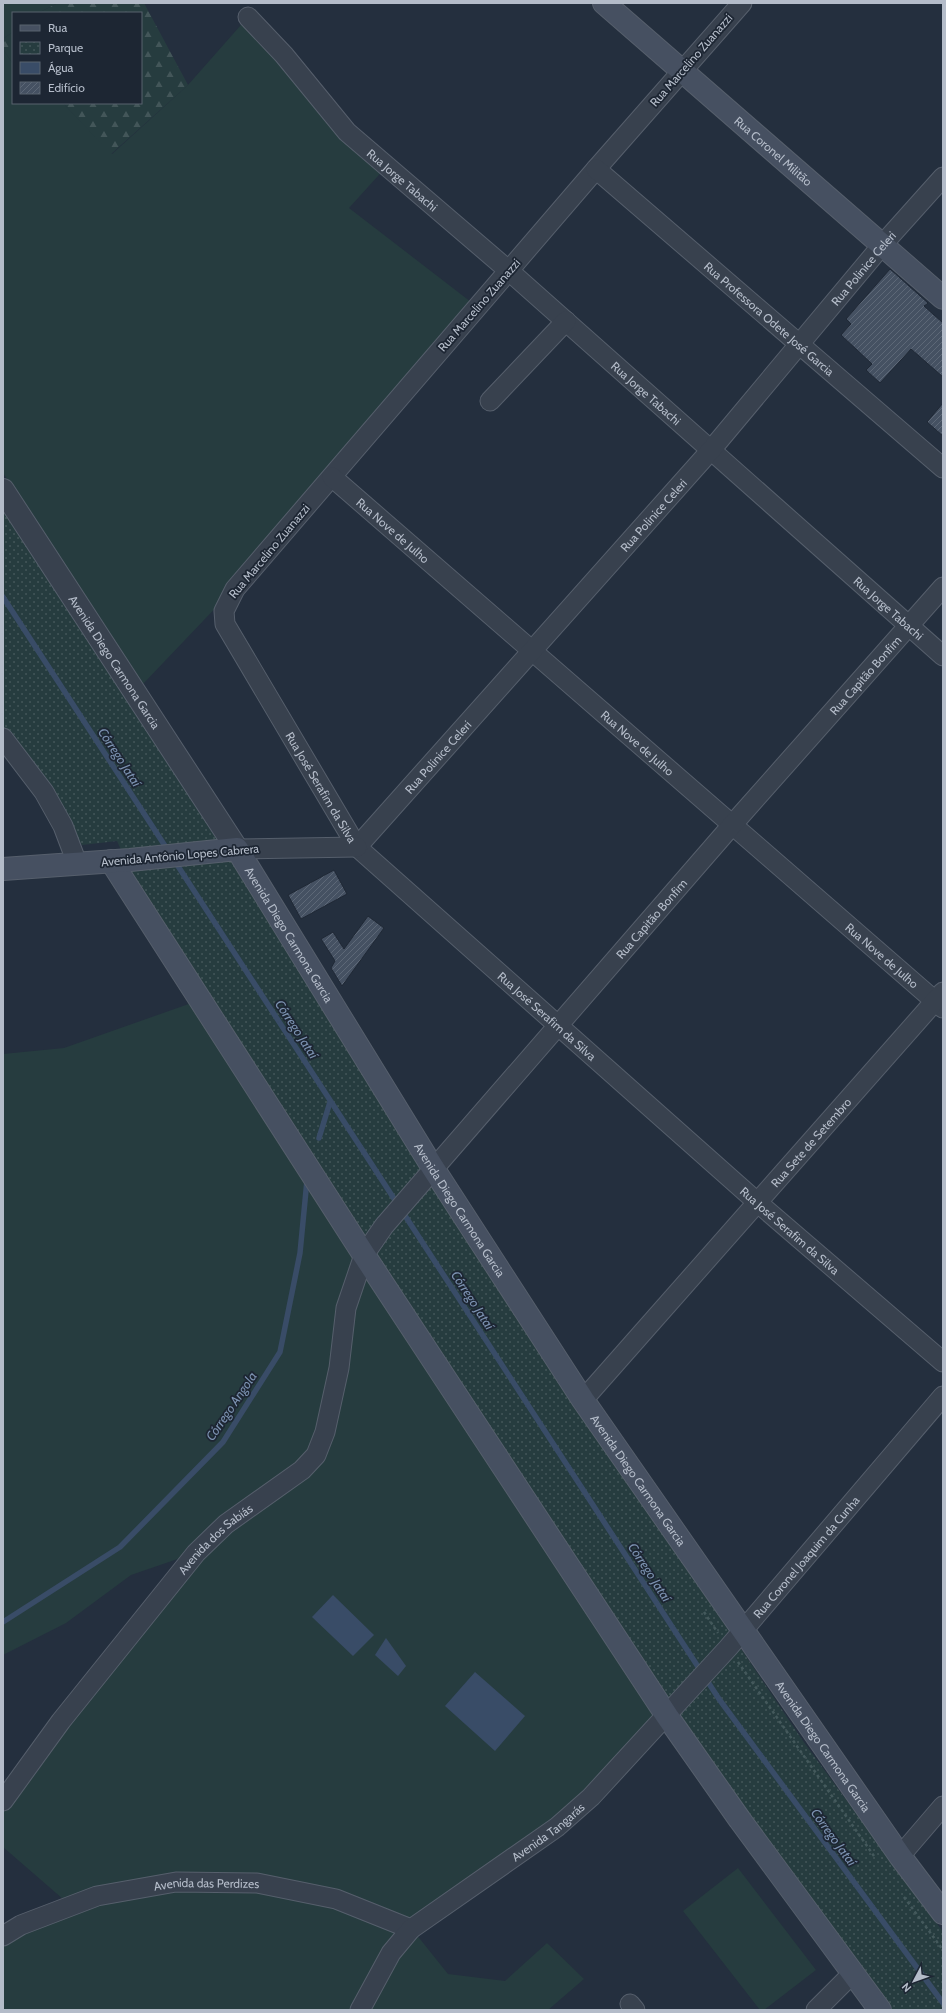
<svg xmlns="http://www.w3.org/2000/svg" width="946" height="2013" viewBox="0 0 946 2013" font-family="Cabin,sans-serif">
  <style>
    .grass { fill: #263c3f }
    .forest { fill: url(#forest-firs) }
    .park { fill: url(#park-dots) }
    .water { fill: #394c67 }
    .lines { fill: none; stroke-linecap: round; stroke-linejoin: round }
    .stream { stroke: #394c67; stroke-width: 5.5 }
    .building { fill: url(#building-hatch); stroke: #1f2835 }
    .minor-casing { stroke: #565f6c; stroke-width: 21 }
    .tertiary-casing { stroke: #565f6c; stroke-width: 24 }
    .secondary-casing { stroke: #565f6c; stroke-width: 24 }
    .path { stroke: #44595c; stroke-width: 2.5; stroke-dasharray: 3 3; stroke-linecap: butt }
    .minor { stroke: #38414e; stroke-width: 19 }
    .tertiary { stroke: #38414e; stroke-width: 22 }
    .secondary { stroke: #465061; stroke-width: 22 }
    .labels { text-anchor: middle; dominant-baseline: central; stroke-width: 3.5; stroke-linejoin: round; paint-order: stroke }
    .street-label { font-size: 12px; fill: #b4bcc9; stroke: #1d2633 }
    .water-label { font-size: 13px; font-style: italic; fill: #7c92b1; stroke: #1d2633 }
  </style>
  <defs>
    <pattern id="forest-firs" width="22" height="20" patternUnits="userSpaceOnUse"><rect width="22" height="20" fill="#263c3f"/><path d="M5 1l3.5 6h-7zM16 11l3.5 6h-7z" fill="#435659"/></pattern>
    <pattern id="park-dots" width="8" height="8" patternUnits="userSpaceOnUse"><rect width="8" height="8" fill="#263c3f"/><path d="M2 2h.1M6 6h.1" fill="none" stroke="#435659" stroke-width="1.8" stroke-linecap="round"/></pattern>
    <pattern id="building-hatch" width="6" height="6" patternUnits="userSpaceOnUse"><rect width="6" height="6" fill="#455162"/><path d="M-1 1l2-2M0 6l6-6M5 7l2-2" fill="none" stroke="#5d6877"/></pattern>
  </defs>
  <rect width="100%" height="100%" fill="#242f3e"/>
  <!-- grass -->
  <g class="grass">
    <path d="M 3,3 L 58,3 L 38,13 L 13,13 L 13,32 L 3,39 Z"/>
    <path d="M 248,17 L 387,166 L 349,208 L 471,302 L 224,599 L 143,684 L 3,473 L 3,49 L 13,64 L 13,103 L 63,103 L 112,154 L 188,85 Z"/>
    <path d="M 200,1000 L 667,1716 L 591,1797 L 412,1929 L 448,1974 L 505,1981 L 547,1943 L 584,1979 L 548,2010 L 3,2010 L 3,1936 L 71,1906 L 3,1847 L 3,1801 L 195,1553 L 131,1575 L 66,1623 L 3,1655 L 3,1054 L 64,1048 Z"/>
    <path d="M 738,1868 L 816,1970 L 764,2010 L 760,2010 L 683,1911 Z"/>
  </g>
  <!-- forest -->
  <g class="forest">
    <path d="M 58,3 L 144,3 L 188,85 L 111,154 L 63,103 L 141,103 L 141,13 L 38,13 Z"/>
    <path d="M 13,32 L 13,64 L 3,49 L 3,39 Z"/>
  </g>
  <!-- park -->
  <path class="park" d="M 3,497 L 575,1402 L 803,1741 L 943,1932 L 943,2010 L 888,2010 L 770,1842 L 680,1719 L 367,1249 L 141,893 L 117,841 L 82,845 L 3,731 Z"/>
  <!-- water -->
  <g class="water">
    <path d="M 333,1595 L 374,1635 L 353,1656 L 312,1617 Z"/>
    <path d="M 386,1638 L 406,1666 L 398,1676 L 375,1655 Z"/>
    <path d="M 475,1672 L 525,1716 L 495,1751 L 445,1706 Z"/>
  </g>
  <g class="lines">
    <!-- stream -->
    <g class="stream">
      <path d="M 3,597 L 169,852"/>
      <path d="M 174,860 L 719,1699 L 943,2003"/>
      <path d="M 319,1138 L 330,1102"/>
      <path d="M 3,1622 L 120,1547 L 223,1442 L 280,1352 L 300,1253 L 307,1180"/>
    </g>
  </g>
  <!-- building -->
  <g class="building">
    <path d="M 890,269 L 928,303 L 924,306 L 943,323 L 943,377 L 911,349 L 880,383 L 866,370 L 872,364 L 841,335 L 851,324 L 846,319 Z"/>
    <path d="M 943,403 L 943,436 L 927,422 Z"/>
    <path d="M 334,870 L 347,894 L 301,919 L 288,895 Z"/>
    <path d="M 368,916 L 384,928 L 342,986 L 331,968 L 335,961 L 321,939 L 333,932 L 344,949 Z"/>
  </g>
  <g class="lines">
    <defs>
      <g id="minor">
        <path id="s1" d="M 742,3 L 596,169 L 235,589 L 224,611 L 225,624 L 357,847 L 757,1202 L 943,1362"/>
        <path id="s2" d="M 248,17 L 284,55 L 347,132 L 508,270 L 943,656"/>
        <path id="s3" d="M 596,169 L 943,468"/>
        <path d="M 490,401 L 566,321"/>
        <path id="s4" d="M 332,477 L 943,1008"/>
        <path d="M 3,738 L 44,792 L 63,826 L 77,863"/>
        <path id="s5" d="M 357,847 L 711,450 L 883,244 L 943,177"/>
        <path d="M 237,849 L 357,847"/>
        <path id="s6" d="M 583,1400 L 943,992"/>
        <path id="s7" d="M 3,1801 L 61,1721 L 196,1553 L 226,1524 L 302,1470 L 316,1455 L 325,1432 L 339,1368 L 346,1308 L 364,1255 L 384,1226 L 733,824 L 943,587"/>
        <path d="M 900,1856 L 943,1806"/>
        <path id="s8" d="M 3,1936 L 21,1925 L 97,1896 L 176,1882 L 257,1883 L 336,1899 L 411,1929"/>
        <path d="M 630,2004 L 635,2010"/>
        <path id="s9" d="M 360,2010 L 391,1953 L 411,1929 L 557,1827 L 591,1797 L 728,1648 L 943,1396"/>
        <path d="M 816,2010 L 853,1973"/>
      </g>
      <g id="tertiary">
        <path id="s10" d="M 3,490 L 237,849"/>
      </g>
      <g id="secondary">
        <path id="s11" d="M 604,3 L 943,298"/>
        <path d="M 111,861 L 364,1255 L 667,1716 L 740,1820 L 880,2010"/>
        <path id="s12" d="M 3,869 L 130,860 L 237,849 L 433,1168 L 583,1400 L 900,1856 L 943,1913"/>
      </g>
    </defs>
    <!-- minor casing -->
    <use href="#minor" class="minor-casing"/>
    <!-- tertiary casing -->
    <use href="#tertiary" class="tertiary-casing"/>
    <!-- secondary casing -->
    <use href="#secondary" class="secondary-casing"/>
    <!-- path -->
    <g class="path">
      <path d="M 704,1612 L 718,1633"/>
      <path d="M 738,1662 L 874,1856"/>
      <path d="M 904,1897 L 943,1950"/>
    </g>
    <!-- minor -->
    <use href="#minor" class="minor"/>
    <!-- tertiary -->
    <use href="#tertiary" class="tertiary"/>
    <!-- secondary -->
    <use href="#secondary" class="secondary"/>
  </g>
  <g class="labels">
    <!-- street labels -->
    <g class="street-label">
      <text transform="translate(691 60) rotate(-49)">Rua Marcelino Zuanazzi</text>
      <text stroke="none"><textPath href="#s11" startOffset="225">Rua Coronel Militão</textPath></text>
      <text stroke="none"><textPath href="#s2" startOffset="225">Rua Jorge Tabachi</textPath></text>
      <text stroke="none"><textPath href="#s5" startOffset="769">Rua Polinice Celeri</textPath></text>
      <text transform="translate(479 305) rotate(-49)">Rua Marcelino Zuanazzi</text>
      <text stroke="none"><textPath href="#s3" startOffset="229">Rua Professora Odete José Garcia</textPath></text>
      <text stroke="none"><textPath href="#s2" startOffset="549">Rua Jorge Tabachi</textPath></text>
      <text stroke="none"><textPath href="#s5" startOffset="445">Rua Polinice Celeri</textPath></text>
      <text stroke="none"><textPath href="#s4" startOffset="81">Rua Nove de Julho</textPath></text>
      <text transform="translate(269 551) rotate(-50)">Rua Marcelino Zuanazzi</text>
      <text stroke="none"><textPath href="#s2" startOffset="873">Rua Jorge Tabachi</textPath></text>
      <text stroke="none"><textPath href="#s10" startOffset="205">Avenida Diego Carmona Garcia</textPath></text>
      <text stroke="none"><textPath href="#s7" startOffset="1443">Rua Capitão Bonfim</textPath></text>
      <text stroke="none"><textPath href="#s4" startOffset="405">Rua Nove de Julho</textPath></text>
      <text stroke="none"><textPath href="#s5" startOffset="121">Rua Polinice Celeri</textPath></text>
      <text stroke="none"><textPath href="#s1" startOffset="1002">Rua José Serafim da Silva</textPath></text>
      <text transform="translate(180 855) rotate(-5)">Avenida Antônio Lopes Cabrera</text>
      <text stroke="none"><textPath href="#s7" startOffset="1119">Rua Capitão Bonfim</textPath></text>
      <text stroke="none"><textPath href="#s12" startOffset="335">Avenida Diego Carmona Garcia</textPath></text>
      <text stroke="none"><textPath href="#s4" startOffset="729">Rua Nove de Julho</textPath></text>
      <text stroke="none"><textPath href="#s1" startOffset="1326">Rua José Serafim da Silva</textPath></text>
      <text stroke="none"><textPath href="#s6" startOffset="344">Rua Sete de Setembro</textPath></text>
      <text stroke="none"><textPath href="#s12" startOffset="659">Avenida Diego Carmona Garcia</textPath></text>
      <text stroke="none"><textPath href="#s1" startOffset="1650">Rua José Serafim da Silva</textPath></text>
      <text stroke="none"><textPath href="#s12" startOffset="983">Avenida Diego Carmona Garcia</textPath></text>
      <text stroke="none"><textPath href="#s7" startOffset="338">Avenida dos Sabiás</textPath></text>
      <text stroke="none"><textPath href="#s9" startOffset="642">Rua Coronel Joaquim da Cunha</textPath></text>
      <text stroke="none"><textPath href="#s12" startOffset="1307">Avenida Diego Carmona Garcia</textPath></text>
      <text stroke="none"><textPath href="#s9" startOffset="264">Avenida Tangarás</textPath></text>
      <text stroke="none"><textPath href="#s8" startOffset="213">Avenida das Perdizes</textPath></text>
    </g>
    <!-- water labels -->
    <g class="water-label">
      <text transform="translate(120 757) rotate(57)">Córrego Jataí</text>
      <text transform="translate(297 1029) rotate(57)">Córrego Jataí</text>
      <text transform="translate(473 1300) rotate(57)">Córrego Jataí</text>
      <text transform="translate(231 1406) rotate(-56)">Córrego Angola</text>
      <text transform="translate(650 1572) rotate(57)">Córrego Jataí</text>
      <text transform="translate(834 1837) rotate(54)">Córrego Jataí</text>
    </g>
  </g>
  <!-- border -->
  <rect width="946" height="2013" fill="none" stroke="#b4bcc9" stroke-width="8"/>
  <!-- legend -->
  <rect x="12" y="12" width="130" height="92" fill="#1d2633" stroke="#59626f"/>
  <rect x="20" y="25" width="20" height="6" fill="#465061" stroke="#59626f"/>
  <text x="48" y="32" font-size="12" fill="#b4bcc9">Rua</text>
  <rect x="20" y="42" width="20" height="12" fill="url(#park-dots)" stroke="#59626f"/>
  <text x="48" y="52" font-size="12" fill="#b4bcc9">Parque</text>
  <rect x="20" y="62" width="20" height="12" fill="#394c67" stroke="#59626f"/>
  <text x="48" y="72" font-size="12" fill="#b4bcc9">Água</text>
  <rect x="20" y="82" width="20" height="12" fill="url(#building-hatch)" stroke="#59626f"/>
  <text x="48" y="92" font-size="12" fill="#b4bcc9">Edifício</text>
  <!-- north arrow -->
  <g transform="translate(914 1981) rotate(229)" stroke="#1d2633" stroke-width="3" paint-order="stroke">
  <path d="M0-3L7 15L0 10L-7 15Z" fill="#b4bcc9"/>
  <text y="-6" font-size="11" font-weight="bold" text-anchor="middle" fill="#b4bcc9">N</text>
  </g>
</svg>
